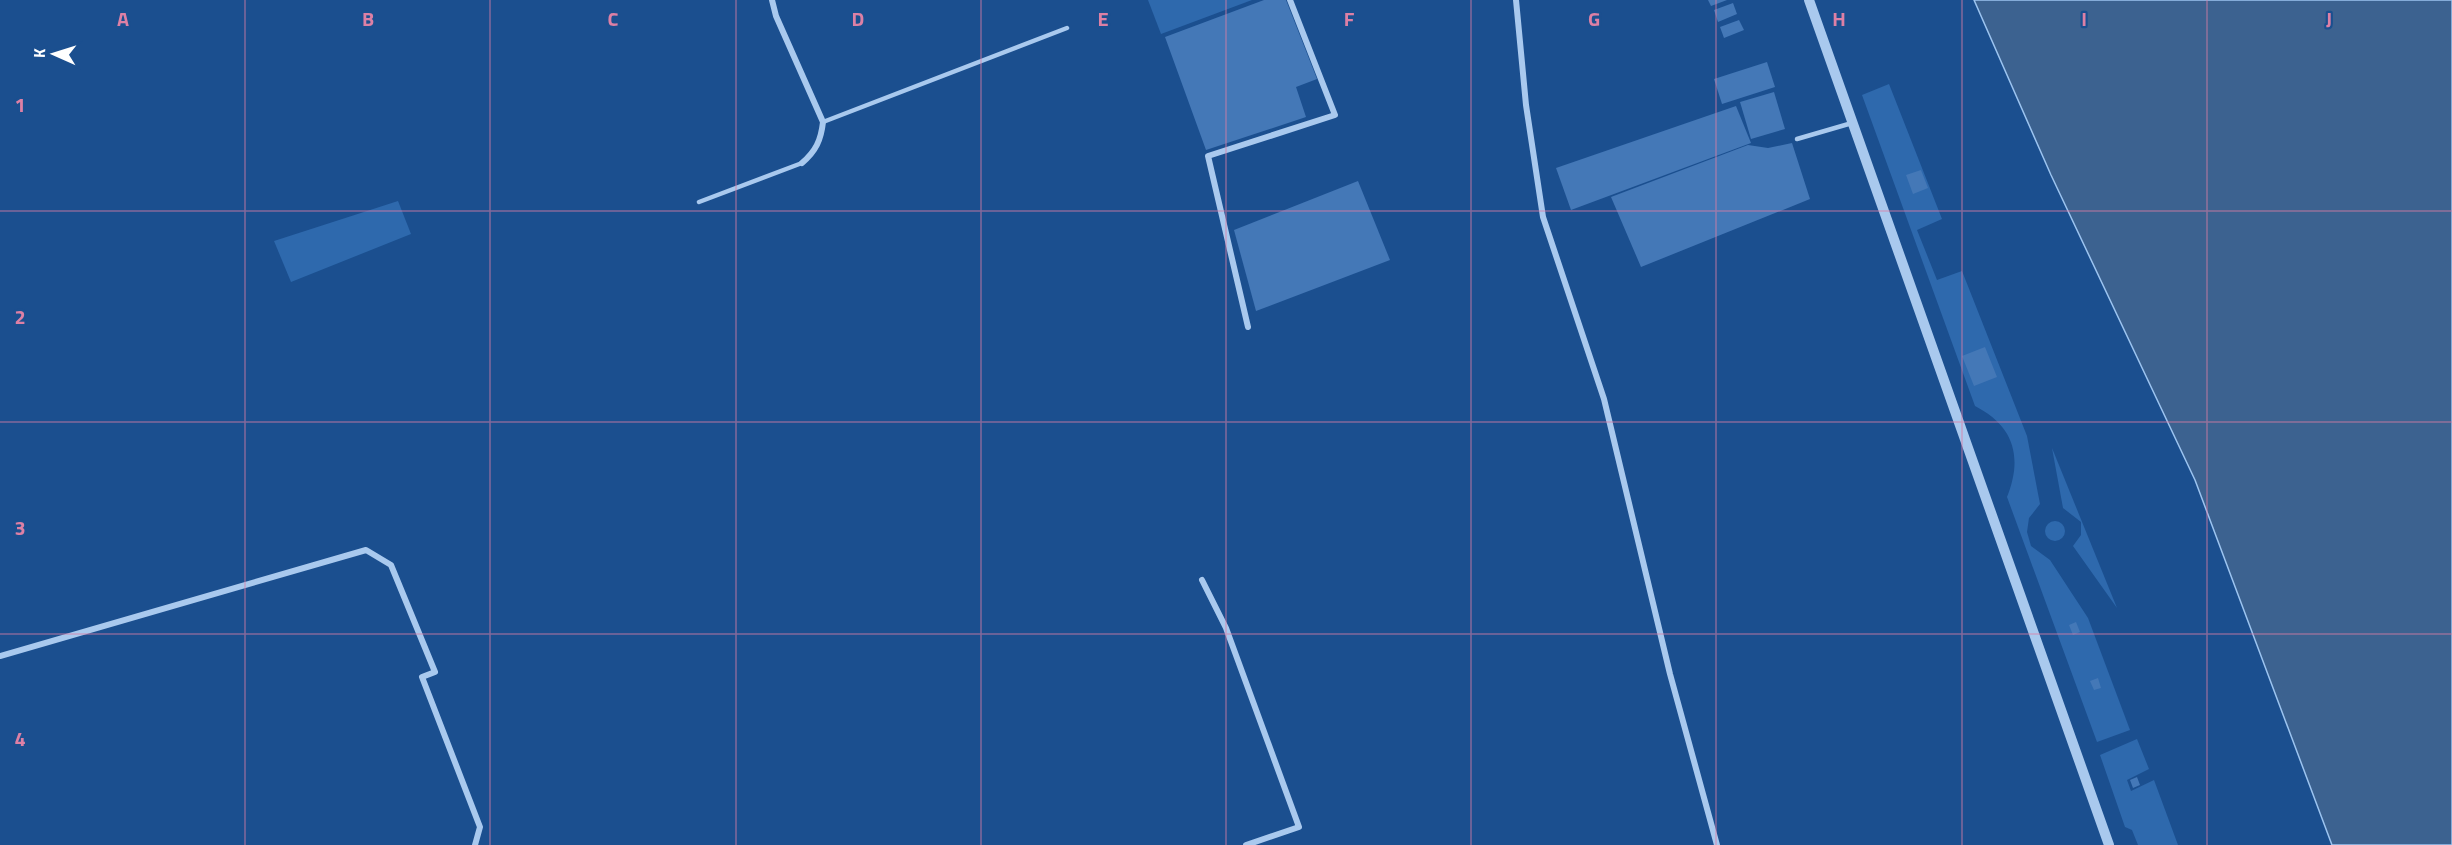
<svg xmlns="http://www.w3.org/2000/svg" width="2452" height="845" viewBox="0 0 2452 845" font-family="'Titillium Web',sans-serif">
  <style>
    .green { fill: #2e69ad }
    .water { fill: #3c6290; stroke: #9cc4f0; stroke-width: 1.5 }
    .building { fill: #4478b7 }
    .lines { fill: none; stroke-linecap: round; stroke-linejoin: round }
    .service { stroke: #a9c9ee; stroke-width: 4.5 }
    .minor { stroke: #a9c9ee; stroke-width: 6 }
    .tertiary { stroke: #a9c9ee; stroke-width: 10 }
    .grid { fill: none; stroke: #dd80a5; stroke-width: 1.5; stroke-opacity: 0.55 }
    .grid-label { font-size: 20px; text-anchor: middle; font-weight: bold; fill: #dd80a5; stroke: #1b4f8f; stroke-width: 4.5; stroke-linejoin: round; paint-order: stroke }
  </style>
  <rect width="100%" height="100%" fill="#1b4f8f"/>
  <!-- green -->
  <g class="green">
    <path d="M 1148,0 L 1252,0 L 1161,34 Z"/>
    <path d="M 1889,84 L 1942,219 L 1917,230 L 1937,280 L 1962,271 L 2027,436 L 2040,504 L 2029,518 L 2027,532 L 2031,546 L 2050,560 L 2088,618 L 2130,730 L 2097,742 L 2007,497 C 2023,457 2014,426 1975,406 L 1862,95 Z"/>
    <path d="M 398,201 L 411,234 L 291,282 L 274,241 Z"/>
    <path d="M 2052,448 L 2117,608 L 2073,546 L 2081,535 L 2081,522 L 2063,508 Z"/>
    <circle cx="2055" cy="531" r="10"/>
    <path d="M 2137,739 L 2149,769 L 2127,780 L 2131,791 L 2154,780 L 2178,845 L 2138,845 L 2132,830 L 2125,827 L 2100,755 Z"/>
  </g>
  <!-- water -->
  <path class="water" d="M 1974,0 L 2452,0 L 2452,845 L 2332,845 L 2195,480 L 2051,175 Z"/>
  <!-- building -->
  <g class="building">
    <path d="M 1264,0 L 1286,0 L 1317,79 L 1296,87 L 1306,117 L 1206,150 L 1165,37 Z"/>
    <path d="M 1708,0 L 1727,0 L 1711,6 Z"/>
    <path d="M 1733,3 L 1737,14 L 1718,22 L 1714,10 Z"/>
    <path d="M 1739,20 L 1744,30 L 1724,38 L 1720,27 Z"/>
    <path d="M 1767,62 L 1775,87 L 1722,104 L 1714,79 Z"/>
    <path d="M 1774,92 L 1785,129 L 1751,139 L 1740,102 Z"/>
    <path d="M 1736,106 L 1751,143 L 1571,210 L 1556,168 Z"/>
    <path d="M 1792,143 L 1810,199 L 1641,267 L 1611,197 L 1748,145 L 1768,148 Z"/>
    <path d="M 1921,170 L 1928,188 L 1913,194 L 1906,175 Z"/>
    <path d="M 1358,181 L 1390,260 L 1256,311 L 1234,230 Z"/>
    <path d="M 1985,347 L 1997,377 L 1974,386 L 1962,356 Z"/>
    <path d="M 2076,622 L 2080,632 L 2073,635 L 2069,625 Z"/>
    <path d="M 2098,678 L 2101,688 L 2094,690 L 2090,681 Z"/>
    <path d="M 2137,777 L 2140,785 L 2133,788 L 2130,780 Z"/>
  </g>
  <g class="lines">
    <!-- service -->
    <g class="service">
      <path d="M 823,122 L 1067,28"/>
      <path d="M 1797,139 L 1852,123"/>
      <path d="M 699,202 L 802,163"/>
    </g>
    <!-- minor -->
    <g class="minor">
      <path d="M 772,0 L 776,16 L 823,122 C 821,140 816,151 802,163"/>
      <path d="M 1516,0 L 1526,105 L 1543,217 L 1604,399 L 1670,674 L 1717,845"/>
      <path d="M 1248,327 L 1208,156 L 1335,115 L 1290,0"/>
      <path d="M 1202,580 L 1226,628 L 1299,827 L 1246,845"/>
      <path d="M 0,656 L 366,550 L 391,565 L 435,672 L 422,677 L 480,827 L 475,845"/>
    </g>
    <!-- tertiary -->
    <path class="tertiary" d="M 1809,0 L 2109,845"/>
  </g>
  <!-- grid -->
  <path class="grid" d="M 245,0 L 245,845M 490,0 L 490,845M 736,0 L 736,845M 981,0 L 981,845M 1226,0 L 1226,845M 1471,0 L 1471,845M 1716,0 L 1716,845M 1962,0 L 1962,845M 2207,0 L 2207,845M 0,211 L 2452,211M 0,422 L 2452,422M 0,634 L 2452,634"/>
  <g class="grid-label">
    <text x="123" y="26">A</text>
    <text x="368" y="26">B</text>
    <text x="613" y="26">C</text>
    <text x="858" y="26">D</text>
    <text x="1103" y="26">E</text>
    <text x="1349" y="26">F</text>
    <text x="1594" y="26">G</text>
    <text x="1839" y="26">H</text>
    <text x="2084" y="26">I</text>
    <text x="2329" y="26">J</text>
    <text x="20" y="112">1</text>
    <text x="20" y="324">2</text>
    <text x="20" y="535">3</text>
    <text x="20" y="746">4</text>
  </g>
  <!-- north arrow -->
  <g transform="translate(54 54) rotate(273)" stroke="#1b4f8f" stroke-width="4.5" paint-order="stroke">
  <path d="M0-4.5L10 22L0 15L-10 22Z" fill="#ffffff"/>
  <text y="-9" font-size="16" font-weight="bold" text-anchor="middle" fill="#ffffff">K</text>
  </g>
</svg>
